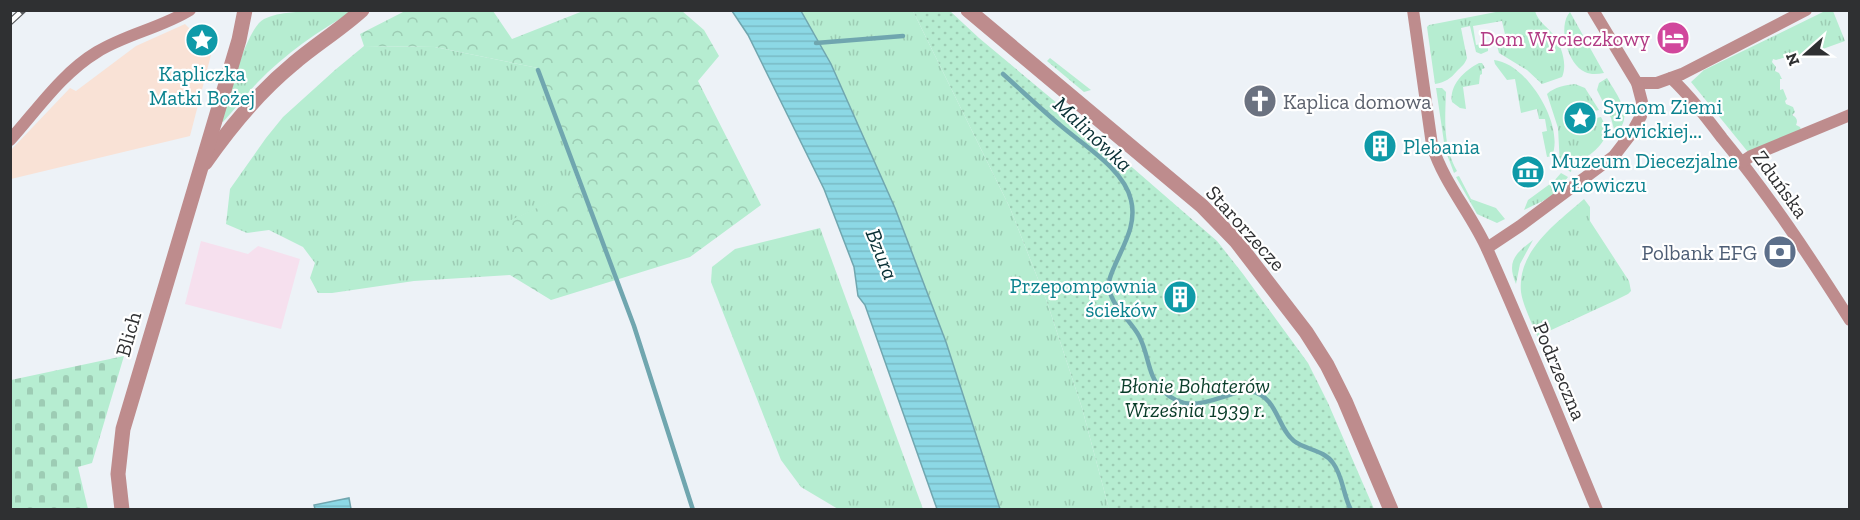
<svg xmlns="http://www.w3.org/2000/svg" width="1860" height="520" viewBox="0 0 1860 520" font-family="'Zilla Slab',serif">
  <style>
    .commercial { fill: #f9e2d6 }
    .industrial { fill: #f6e0ee }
    .grass { fill: url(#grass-tufts) }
    .forest { fill: url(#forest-crowns) }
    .cemetery { fill: url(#cemetery-stones) }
    .park { fill: url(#park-dots) }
    .water { fill: url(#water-rules); stroke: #70a6af; stroke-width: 1.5 }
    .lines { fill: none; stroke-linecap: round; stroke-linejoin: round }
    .stream { stroke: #70a6af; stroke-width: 4.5 }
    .minor { stroke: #be8c8d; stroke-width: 12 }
    .tertiary { stroke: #be8c8d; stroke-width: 15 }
    .rail-casing { stroke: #56585b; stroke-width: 7 }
    .rail { stroke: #fff; stroke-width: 4.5; stroke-dasharray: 14; stroke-linecap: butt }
    .labels { text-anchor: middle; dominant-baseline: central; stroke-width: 4.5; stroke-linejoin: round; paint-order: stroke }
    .hotel-label { font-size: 21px; fill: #b23c85; stroke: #fff; text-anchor: end }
    .culture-label { font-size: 21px; fill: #0d838f; stroke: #fff; text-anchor: start }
    .worship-label { font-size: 21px; fill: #5b616d; stroke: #fff; text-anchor: start }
    .street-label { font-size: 21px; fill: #2f3032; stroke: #fff }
    .service-label { font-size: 21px; fill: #4e5e75; stroke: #fff; text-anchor: end }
    .park-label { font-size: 21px; font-style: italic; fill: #093d29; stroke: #fff }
    .water-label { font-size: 22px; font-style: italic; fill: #093035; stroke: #fff }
  </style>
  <defs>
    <pattern id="grass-tufts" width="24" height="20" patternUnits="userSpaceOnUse" patternTransform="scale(1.5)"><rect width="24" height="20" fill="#b6edd1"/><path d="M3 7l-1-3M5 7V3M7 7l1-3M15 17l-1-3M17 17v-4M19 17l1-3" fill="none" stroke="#9dccb4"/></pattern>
    <pattern id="forest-crowns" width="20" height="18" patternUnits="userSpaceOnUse" patternTransform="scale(1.5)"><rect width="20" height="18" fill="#b6edd1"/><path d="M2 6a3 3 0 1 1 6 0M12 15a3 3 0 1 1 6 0" fill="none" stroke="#9dccb4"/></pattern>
    <pattern id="cemetery-stones" width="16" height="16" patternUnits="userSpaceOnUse" patternTransform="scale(1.5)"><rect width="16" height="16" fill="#b6edd1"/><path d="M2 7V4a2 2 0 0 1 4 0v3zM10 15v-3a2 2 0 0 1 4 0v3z" fill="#9dccb4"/></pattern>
    <pattern id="park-dots" width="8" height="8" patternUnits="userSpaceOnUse" patternTransform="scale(1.5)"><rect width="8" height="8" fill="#b6edd1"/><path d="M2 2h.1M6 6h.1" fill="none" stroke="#9dccb4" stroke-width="1.8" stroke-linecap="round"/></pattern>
    <pattern id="water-rules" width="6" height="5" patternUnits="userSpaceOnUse" patternTransform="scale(1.5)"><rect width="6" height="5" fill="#8cd8e5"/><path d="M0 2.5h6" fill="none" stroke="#79bac5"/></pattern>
  </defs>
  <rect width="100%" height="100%" fill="#edf2f7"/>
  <!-- commercial -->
  <path class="commercial" d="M 185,24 L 212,51 L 190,136 L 11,179 L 11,150 L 70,88 L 76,91 L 136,46 Z"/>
  <!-- industrial -->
  <path class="industrial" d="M 201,241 L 248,254 L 258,246 L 300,259 L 281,329 L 185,304 Z"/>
  <!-- grass -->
  <g class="grass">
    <path d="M 319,11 L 354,11 C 319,30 285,54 257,83 C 245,96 235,109 223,122 L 221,121 C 228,100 246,28 264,19 C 280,11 302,12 319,11 Z"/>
    <path d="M 801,11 L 913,11 L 1010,208 L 1047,302 L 1082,408 L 1109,509 L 1000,509 L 946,342 L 895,208 L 831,64 Z"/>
    <path d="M 1501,11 L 1535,11 C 1538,21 1545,25 1552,33 C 1561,44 1568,64 1562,77 L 1542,84 L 1527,70 L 1499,53 L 1496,42 L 1506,39 L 1502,21 L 1473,26 L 1476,45 L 1485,43 L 1488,45 L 1488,51 L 1481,54 L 1476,52 L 1470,26 L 1461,28 L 1467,58 C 1465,64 1462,66 1457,71 C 1450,79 1446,82 1435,84 L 1427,27 L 1429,25 Z"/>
    <path d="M 1825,11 L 1833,11 L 1845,41 L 1795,59 L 1797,64 L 1789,67 L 1786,58 L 1789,56 L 1776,60 L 1773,59 L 1772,62 L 1776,67 L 1775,71 L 1779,73 L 1782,79 L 1780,79 L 1780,90 L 1783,89 L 1787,99 L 1785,101 L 1786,104 L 1793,107 L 1795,112 L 1792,115 C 1797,117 1798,121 1796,125 L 1800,127 L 1802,132 L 1748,152 L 1691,82 L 1704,70 Z"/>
    <path d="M 1570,12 L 1604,73 C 1598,74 1591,75 1585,72 C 1568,65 1557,26 1570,12 Z"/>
    <path d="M 364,46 L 435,47 L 538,68 L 580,189 L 510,221 L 510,275 L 414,281 L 332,293 L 318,293 L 310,278 L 315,263 L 303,247 L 269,230 L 247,233 L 226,224 L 230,189 L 266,138 L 283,117 L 335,70 Z"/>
    <path d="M 1050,58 L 1091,90 L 1084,92 L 1047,61 Z"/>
    <path d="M 1494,60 C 1527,63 1565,126 1552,156 L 1547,157 L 1542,132 L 1547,131 L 1545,119 L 1539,119 L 1537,109 L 1521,113 L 1515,79 L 1507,80 L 1495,64 Z"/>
    <path d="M 1479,63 L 1482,63 L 1485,68 L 1482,69 L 1482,74 L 1480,75 L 1479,84 L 1463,87 L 1466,109 L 1460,108 L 1452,102 C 1449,85 1465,70 1479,63 Z"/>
    <path d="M 1607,78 C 1617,95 1636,118 1615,133 L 1611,118 L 1597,90 L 1599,83 Z"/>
    <path d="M 1575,84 L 1585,88 L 1599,110 L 1577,115 L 1578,122 L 1601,117 C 1603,121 1606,126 1606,131 C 1606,147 1583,159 1572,167 L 1571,172 L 1560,166 L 1558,128 L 1547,94 C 1554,87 1566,85 1575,84 Z"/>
    <path d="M 1436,88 L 1442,88 L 1446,92 C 1445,120 1443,146 1457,171 L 1454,173 L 1445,149 Z"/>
    <path d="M 1561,173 L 1568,177 L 1555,195 L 1524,210 L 1528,200 L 1554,181 Z"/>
    <path d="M 1459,176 L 1471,199 L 1496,208 L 1505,219 L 1497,223 L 1477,214 L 1456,177 Z"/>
    <path d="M 1584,199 L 1590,207 L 1590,221 L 1629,281 L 1631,291 L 1628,294 L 1614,301 L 1547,332 L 1541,345 C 1535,329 1523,307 1521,292 C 1517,250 1557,223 1584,199 Z"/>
    <path d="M 820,228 L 923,509 L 838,509 L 801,487 L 781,460 L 711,282 L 712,267 L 735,249 Z"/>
    <path d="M 1533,240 L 1520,264 L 1516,284 C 1506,261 1516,253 1533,240 Z"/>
  </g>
  <!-- forest -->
  <path class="forest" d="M 405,11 L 493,11 L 512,39 L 583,11 L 682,11 L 704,30 L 719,56 L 698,81 L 761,205 L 690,257 L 551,300 L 510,275 L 509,221 L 580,188 L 538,68 L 435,47 L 364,46 L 360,34 Z"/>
  <!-- cemetery -->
  <path class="cemetery" d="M 124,356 L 92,463 L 78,467 L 88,509 L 11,509 L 11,380 Z"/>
  <!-- park -->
  <path class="park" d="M 913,11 L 950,11 L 979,38 L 1088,129 L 1217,241 L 1243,274 L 1308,363 L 1328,403 L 1374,509 L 1109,509 L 1082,408 L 1047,302 L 1010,208 Z"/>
  <!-- water -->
  <g class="water">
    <path d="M 732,11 L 801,11 L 831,64 L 895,208 L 946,342 L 1000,509 L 937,509 L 865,305 L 858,296 L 854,267 L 824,189 L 748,35 Z"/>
    <path d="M 349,498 L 351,509 L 315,509 L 314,505 Z"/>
  </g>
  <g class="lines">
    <!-- stream -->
    <g class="stream">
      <path d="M 816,43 L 903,36"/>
      <path d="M 538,70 L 634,326 L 693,510"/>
      <path d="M 1003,74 C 1022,91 1041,109 1060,125 C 1083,145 1124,169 1131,200 C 1137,224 1124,244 1115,265 C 1113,270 1110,276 1109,282 C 1107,303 1130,319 1139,336 C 1149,354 1147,375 1162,390 C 1184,412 1204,403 1229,395 C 1236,393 1244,389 1251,391 C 1278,397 1277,428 1294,441 C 1306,450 1324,450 1333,463 C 1343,476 1343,495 1351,510"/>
    </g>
    <!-- minor -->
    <g class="minor">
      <path d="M 1413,10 L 1432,145 C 1444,184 1472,214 1488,251 C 1526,336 1561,423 1597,510"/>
      <path d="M 1671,78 C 1690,96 1706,117 1722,138 C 1769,195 1810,257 1850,320"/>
      <path d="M 1637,83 L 1657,83 L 1682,74 L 1806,10"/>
      <path d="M 10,140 C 37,110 62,73 97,52 C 126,34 161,28 190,10"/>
      <path d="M 1742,162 L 1751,156 L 1850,115"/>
      <path d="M 1487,248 L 1520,226 L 1614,156 L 1631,134 L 1641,116 L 1642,102 L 1637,83 L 1593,10"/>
    </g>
    <!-- tertiary -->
    <g class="tertiary">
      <path d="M 968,10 L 1202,206 L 1236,241 L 1306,332 L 1327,365 L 1345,401 L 1391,510"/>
      <path d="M 205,163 C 230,127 259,92 293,64 C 315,45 340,30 362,10"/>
      <path d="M 122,510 L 118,474 L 123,429 L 239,40 L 245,10"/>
    </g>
    <defs>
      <path id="rail" d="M 10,22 L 23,10"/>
    </defs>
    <!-- rail casing -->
    <use href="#rail" class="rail-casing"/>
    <!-- rail -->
    <use href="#rail" class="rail"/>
  </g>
  <!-- icons -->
  <defs>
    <symbol id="hotel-disc" viewBox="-11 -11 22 22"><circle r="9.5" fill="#d1479c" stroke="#fff"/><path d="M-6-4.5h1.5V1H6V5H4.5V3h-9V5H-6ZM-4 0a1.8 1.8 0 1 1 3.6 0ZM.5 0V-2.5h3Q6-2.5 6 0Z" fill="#fff"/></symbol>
    <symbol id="sight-disc" viewBox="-11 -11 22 22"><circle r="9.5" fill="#0f9aa8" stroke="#fff"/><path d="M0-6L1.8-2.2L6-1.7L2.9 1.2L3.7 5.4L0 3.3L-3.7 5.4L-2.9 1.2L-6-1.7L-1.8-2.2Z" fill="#fff"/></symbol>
    <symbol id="church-disc" viewBox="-11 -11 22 22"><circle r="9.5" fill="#6b7280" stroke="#fff"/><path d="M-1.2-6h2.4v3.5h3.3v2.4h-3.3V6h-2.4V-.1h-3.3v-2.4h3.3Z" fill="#fff"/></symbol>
    <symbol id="building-disc" viewBox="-11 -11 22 22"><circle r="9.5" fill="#0f9aa8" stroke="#fff"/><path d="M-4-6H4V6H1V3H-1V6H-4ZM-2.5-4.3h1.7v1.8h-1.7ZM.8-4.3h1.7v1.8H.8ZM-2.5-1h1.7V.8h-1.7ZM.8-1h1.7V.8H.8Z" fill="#fff"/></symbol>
    <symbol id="museum-disc" viewBox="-11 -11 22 22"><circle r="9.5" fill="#0f9aa8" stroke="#fff"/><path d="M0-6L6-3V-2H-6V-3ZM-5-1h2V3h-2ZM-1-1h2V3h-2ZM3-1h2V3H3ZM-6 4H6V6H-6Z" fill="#fff"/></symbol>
    <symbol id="bank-disc" viewBox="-11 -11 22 22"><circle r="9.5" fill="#5c6f8a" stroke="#fff"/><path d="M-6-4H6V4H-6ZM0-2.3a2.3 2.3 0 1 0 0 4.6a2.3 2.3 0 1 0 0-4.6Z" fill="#fff"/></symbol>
  </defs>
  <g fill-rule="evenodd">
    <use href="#hotel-disc" x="1654" y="19" width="38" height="38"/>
    <use href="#sight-disc" x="183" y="21" width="38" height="38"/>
    <use href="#church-disc" x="1241" y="82" width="38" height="38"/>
    <use href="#sight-disc" x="1561" y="99" width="38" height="38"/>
    <use href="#building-disc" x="1361" y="127" width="38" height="38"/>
    <use href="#museum-disc" x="1509" y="153" width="38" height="38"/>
    <use href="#bank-disc" x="1761" y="233" width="38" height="38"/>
    <use href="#building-disc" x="1161" y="278" width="38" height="38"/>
  </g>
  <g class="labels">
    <!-- hotel labels -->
    <g class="hotel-label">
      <text x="1650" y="38">Dom Wycieczkowy</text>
    </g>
    <!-- culture labels -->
    <g class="culture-label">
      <text x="202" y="73" text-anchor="middle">Kapliczka<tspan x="202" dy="24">Matki Bożej</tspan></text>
      <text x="1603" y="106">Synom Ziemi<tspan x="1603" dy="24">Łowickiej...</tspan></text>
      <text x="1403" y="146">Plebania</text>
      <text x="1551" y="160">Muzeum Diecezjalne<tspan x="1551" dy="24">w Łowiczu</tspan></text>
      <text x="1157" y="285" text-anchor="end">Przepompownia<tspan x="1157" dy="24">ścieków</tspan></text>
    </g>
    <!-- worship labels -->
    <g class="worship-label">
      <text x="1283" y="101">Kaplica domowa</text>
    </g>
    <!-- street labels -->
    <g class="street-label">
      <text transform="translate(1781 184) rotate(54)">Zduńska</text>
      <text transform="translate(1246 228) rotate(48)">Starorzecze</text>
      <text transform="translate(128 334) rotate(-74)">Blich</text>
      <text transform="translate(1560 371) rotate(67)">Podrzeczna</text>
    </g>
    <!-- service labels -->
    <g class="service-label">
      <text x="1757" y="252">Polbank EFG</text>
    </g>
    <!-- park labels -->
    <g class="park-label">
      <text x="1195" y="385">Błonie Bohaterów<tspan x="1195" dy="24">Września 1939 r.</tspan></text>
    </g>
    <!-- water labels -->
    <g class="water-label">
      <text transform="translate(1093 134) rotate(43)">Malinówka</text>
      <text transform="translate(882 254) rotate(68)">Bzura</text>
    </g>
  </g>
  <!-- border -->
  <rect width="1860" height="520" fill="none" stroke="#2f3032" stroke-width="24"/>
  <!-- north arrow -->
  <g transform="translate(1806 54) rotate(249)" stroke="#ffffff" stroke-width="4.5" paint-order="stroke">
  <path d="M0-4.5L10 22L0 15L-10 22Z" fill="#2f3032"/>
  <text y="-9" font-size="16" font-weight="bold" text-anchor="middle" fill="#2f3032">N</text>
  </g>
</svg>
